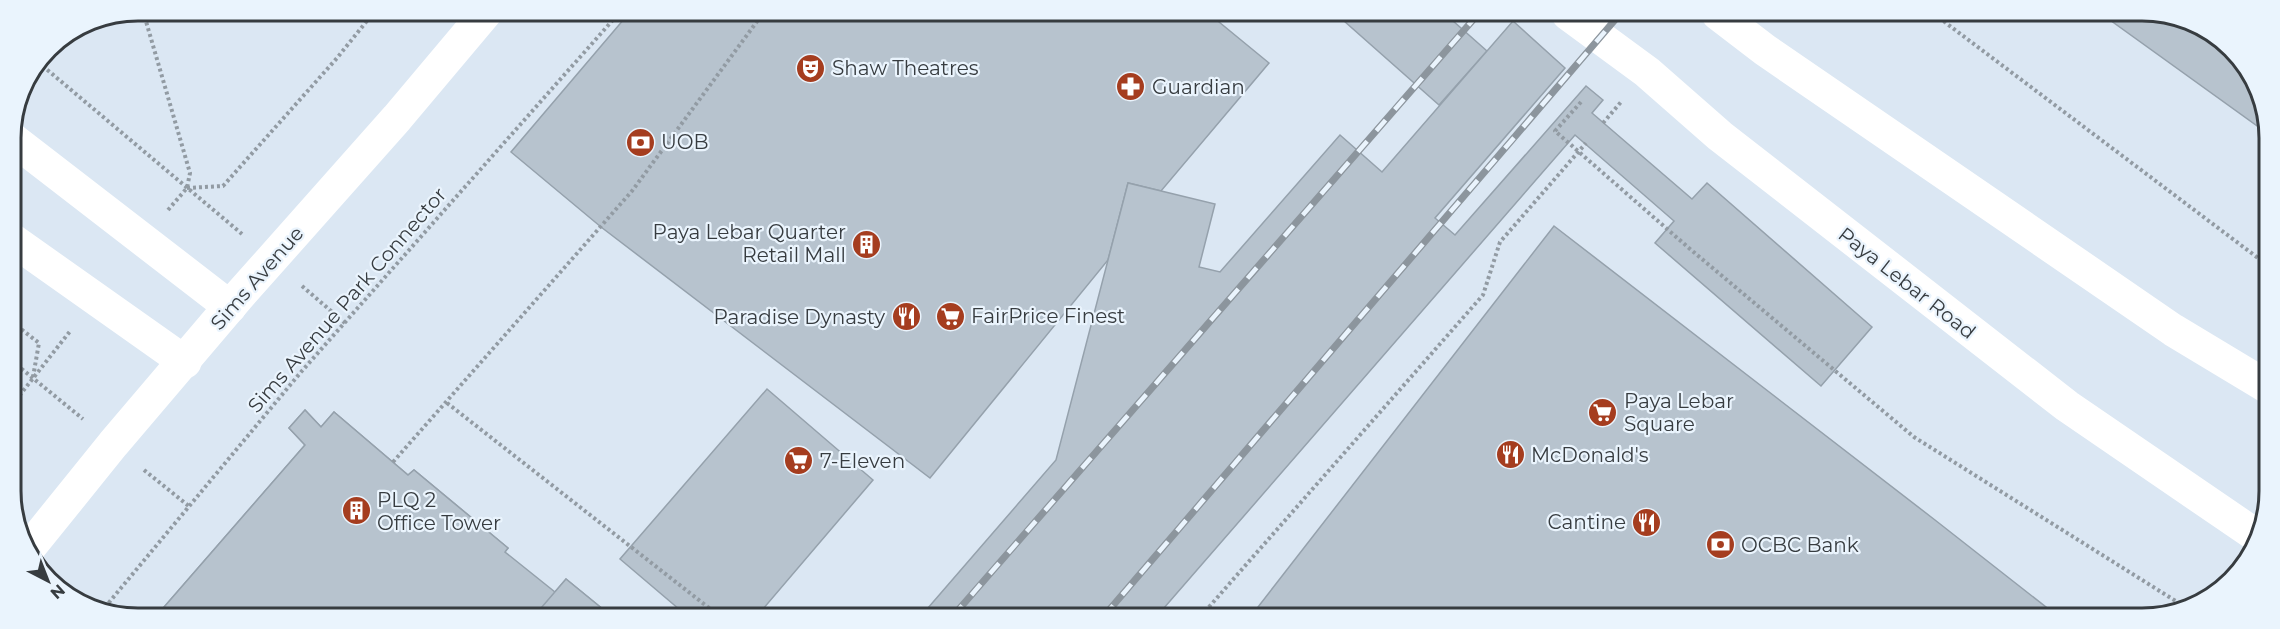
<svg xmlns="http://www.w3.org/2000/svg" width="2280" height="629" viewBox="0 0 2280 629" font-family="Montserrat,sans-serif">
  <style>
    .building { fill: #b7c3ce; stroke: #95a1ac; stroke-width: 1.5 }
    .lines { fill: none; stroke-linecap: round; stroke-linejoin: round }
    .path { stroke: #929ba3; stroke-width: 4; stroke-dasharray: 3 3; stroke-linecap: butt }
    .secondary { stroke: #fff; stroke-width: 33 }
    .primary { stroke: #fff; stroke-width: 33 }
    .rail-casing { stroke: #8c959d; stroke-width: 7 }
    .rail { stroke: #eaf4fd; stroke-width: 4.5; stroke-dasharray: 14; stroke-linecap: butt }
    .labels { text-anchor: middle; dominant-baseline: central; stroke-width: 4.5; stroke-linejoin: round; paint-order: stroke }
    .poi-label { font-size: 20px; fill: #373c40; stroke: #eaf4fd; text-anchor: start }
    .street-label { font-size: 20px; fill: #373c40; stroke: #eaf4fd }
    .rim { fill: none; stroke: #373c40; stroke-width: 3 }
  </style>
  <rect width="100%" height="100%" fill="#dbe7f3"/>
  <!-- building -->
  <g class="building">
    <path d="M 630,12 L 1208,13 L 1269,63 L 1161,191 L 1128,183 L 1108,260 L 930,478 L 601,227 L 511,152 Z"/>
    <path d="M 1335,13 L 1444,13 L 1487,51 L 1439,105 Z"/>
    <path d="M 2103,15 L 2174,15 L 2232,48 L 2267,114 L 2267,133 Z"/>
    <path d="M 1513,21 L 1565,68 L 1435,218 L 1455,235 L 1586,86 L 1603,100 L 1592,113 L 1692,199 L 1707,183 L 1872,327 L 1821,386 L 1655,243 L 1674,221 L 1575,135 L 1157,616 L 921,616 L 1056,460 L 1128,183 L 1215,204 L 1199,267 L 1220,272 L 1340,135 L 1382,172 Z"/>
    <path d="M 1554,226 L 1935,520 L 2060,618 L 1251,616 Z"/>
    <path d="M 767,389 L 873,480 L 757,616 L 686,615 L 620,559 Z"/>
    <path d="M 305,410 L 321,427 L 334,412 L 408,475 L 414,470 L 508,548 L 450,615 L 158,614 L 305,445 L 289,428 Z"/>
    <path d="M 305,410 L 321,427 L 334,412 L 408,475 L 414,470 L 508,548 L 505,552 L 555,592 L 566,579 L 610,615 L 158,614 L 305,445 L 289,428 Z"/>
    <path d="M 566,579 L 610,615 L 535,615 Z"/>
  </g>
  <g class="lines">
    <!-- path -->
    <g class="path">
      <path d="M 143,11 L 190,173 L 187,188 L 168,210"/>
      <path d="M 1934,14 L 2266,264"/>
      <path d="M 38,62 L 242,234"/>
      <path d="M 1581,102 L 1555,131 L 1690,249 L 1914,437 L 2182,605"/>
      <path d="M 1603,123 L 1621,102"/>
      <path d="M 187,188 L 223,186 L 337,58 L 375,11"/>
      <path d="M 302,286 L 345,323"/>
      <path d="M 12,322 L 39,343 L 33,377"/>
      <path d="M 12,361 L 83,419"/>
      <path d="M 447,403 L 718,615"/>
      <path d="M 12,405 L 71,330"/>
      <path d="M 393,462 L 632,191 L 764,12"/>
      <path d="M 144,470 L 190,507"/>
      <path d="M 101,612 L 301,372 L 620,12"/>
      <path d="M 1201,616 L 1483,295 L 1500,242 L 1586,143"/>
    </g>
    <!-- secondary -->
    <g class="secondary">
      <path d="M 11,138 L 230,307"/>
      <path d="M 11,239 L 185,362"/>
    </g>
    <!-- primary -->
    <g class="primary">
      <path d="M 1568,14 L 1647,72 L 1720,136 L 2067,406 L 2257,536"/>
      <path d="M 1718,14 L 1765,50 L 2173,330 L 2266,386"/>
      <path d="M 30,547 L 113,444 L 238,297 L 397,118 L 487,11"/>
    </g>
    <defs>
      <g id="rail">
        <path d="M 953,616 L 1479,13"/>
        <path d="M 1104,616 L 1620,14"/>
      </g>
    </defs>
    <!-- rail casing -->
    <use href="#rail" class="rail-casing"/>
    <!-- rail -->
    <use href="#rail" class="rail"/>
  </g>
  <!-- icons -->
  <defs>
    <symbol id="theatre-disc" viewBox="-11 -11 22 22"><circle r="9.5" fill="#a53d1f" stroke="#eaf4fd"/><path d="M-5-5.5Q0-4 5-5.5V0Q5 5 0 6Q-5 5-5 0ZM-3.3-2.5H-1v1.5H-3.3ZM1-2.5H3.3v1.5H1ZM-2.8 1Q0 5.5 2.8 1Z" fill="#fff"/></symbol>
    <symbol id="pharmacy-disc" viewBox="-11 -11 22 22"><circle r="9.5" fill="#a53d1f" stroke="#eaf4fd"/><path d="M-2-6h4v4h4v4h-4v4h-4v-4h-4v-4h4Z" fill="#fff"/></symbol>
    <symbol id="bank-disc" viewBox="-11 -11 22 22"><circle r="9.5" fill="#a53d1f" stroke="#eaf4fd"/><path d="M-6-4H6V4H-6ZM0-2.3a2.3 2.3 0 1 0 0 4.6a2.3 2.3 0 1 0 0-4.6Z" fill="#fff"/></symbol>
    <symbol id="building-disc" viewBox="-11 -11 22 22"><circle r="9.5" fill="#a53d1f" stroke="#eaf4fd"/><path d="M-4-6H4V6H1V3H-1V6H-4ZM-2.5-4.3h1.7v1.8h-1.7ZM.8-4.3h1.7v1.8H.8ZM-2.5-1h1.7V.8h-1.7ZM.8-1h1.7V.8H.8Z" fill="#fff"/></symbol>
    <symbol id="supermarket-disc" viewBox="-11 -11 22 22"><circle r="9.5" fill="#a53d1f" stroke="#eaf4fd"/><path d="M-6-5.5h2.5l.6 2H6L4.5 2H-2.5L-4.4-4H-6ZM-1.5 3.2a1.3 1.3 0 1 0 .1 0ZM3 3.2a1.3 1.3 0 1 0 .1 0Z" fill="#fff"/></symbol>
    <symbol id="restaurant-disc" viewBox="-11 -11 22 22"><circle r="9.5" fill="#a53d1f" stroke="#eaf4fd"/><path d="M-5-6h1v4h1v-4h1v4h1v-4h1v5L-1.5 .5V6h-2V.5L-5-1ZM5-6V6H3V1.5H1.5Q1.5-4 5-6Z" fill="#fff"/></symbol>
  </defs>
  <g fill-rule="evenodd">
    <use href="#theatre-disc" x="794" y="52" width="33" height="33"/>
    <use href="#pharmacy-disc" x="1114" y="70" width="33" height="33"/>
    <use href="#bank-disc" x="624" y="126" width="33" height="33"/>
    <use href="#building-disc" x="850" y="228" width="33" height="33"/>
    <use href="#supermarket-disc" x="934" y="300" width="33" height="33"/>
    <use href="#restaurant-disc" x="890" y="300" width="33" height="33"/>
    <use href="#supermarket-disc" x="1586" y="396" width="33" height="33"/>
    <use href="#restaurant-disc" x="1494" y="438" width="33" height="33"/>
    <use href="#supermarket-disc" x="782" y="444" width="33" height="33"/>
    <use href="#building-disc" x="340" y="494" width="33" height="33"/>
    <use href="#restaurant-disc" x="1630" y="506" width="33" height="33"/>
    <use href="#bank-disc" x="1704" y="528" width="33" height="33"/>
  </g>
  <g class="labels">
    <!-- poi labels -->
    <g class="poi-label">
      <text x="832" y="68">Shaw Theatres</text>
      <text x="1152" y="87">Guardian</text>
      <text x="661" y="142">UOB</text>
      <text x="846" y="232" text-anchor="end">Paya Lebar Quarter<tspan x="846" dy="23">Retail Mall</tspan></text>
      <text x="971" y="316">FairPrice Finest</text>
      <text x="885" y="317" text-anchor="end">Paradise Dynasty</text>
      <text x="1624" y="401">Paya Lebar<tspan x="1624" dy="23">Square</tspan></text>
      <text x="1531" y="455">McDonald's</text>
      <text x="820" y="461">7-Eleven</text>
      <text x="377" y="500">PLQ 2<tspan x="377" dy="23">Office Tower</tspan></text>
      <text x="1626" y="522" text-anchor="end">Cantine</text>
      <text x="1741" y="545">OCBC Bank</text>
    </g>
    <!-- street labels -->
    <g class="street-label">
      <text transform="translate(257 278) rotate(-49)">Sims Avenue</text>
      <text transform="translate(1907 283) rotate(38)">Paya Lebar Road</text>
      <text transform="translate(347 300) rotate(-49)">Sims Avenue Park Connector</text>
    </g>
  </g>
  <!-- crop -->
  <path d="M0 0H2280V629H0ZM138 21H2142A117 117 0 0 1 2259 138V491A117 117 0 0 1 2142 608H138A117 117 0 0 1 21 491V138A117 117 0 0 1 138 21Z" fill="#eaf4fd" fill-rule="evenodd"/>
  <path class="rim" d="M138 21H2142A117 117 0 0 1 2259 138V491A117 117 0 0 1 2142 608H138A117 117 0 0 1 21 491V138A117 117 0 0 1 138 21Z"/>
  <!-- north arrow -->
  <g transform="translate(48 581) rotate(138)" stroke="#eaf4fd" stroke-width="4.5" paint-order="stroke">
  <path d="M0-4.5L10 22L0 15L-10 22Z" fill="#373c40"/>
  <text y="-9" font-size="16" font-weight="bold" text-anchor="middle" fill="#373c40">N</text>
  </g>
</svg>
